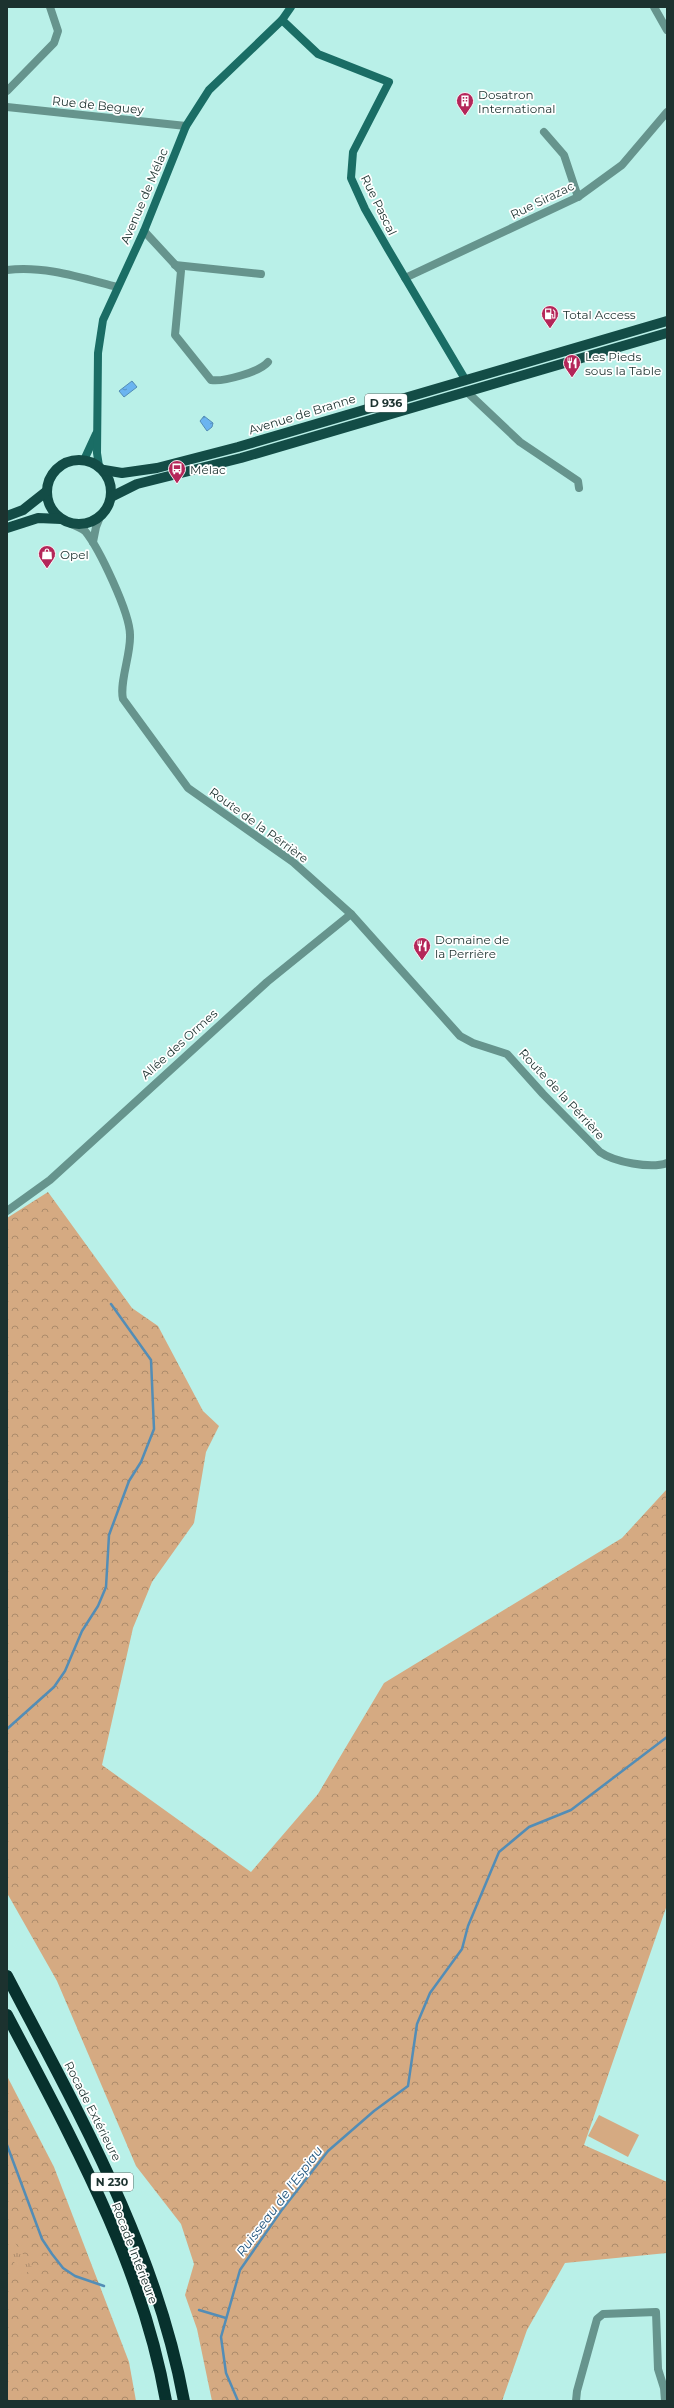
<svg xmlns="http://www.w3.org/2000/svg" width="674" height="2408" viewBox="0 0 674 2408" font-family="Montserrat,sans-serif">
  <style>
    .green { fill: #d5aa82 }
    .forest { fill: url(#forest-crowns) }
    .park { fill: url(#park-tufts) }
    .water { fill: url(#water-ripples); stroke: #538db6 }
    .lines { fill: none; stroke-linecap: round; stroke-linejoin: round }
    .stream { stroke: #538db6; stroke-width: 2.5 }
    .street { stroke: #66948d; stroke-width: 8 }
    .secondary { stroke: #1a6d65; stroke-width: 8 }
    .primary { stroke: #134c46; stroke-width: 10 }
    .highway { stroke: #07312d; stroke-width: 12 }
    .labels { text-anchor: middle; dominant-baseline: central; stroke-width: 3.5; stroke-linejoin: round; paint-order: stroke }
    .shield { fill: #fff; stroke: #60706d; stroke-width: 1 }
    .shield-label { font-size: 11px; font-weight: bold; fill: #1c322f }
    .poi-label { font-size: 12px; fill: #1c322f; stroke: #fff; text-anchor: start }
    .street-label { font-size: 12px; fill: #1c322f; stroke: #fff }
    .water-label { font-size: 13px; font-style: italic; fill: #22567f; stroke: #fff }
  </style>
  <defs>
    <pattern id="forest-crowns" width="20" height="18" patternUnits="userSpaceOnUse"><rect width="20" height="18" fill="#d5aa82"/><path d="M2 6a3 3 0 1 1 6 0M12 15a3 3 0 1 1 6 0" fill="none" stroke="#ac8b6b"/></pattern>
    <pattern id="park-tufts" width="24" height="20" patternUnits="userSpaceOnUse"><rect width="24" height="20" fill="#d5aa82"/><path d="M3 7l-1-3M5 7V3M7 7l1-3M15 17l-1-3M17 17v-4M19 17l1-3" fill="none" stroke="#ac8b6b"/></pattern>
    <pattern id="water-ripples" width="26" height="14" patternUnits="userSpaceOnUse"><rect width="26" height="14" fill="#6bb4f0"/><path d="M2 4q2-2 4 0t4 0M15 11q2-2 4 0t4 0" fill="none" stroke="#5793c3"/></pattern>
  </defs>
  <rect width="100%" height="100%" fill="#b9f0e8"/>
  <!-- green -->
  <path class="green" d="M 599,2115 L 639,2135 L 628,2157 L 588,2136 Z"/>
  <!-- forest -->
  <g class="forest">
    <path d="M 48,1192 L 132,1308 L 158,1326 L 203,1411 L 219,1426 L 206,1452 L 194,1523 L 152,1582 L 133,1628 L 102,1765 L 251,1872 L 318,1794 L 384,1683 L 622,1538 L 667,1489 L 667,1905 L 584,2145 L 667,2182 L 667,2253 L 565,2263 L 527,2330 L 502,2401 L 212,2401 L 197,2329 L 185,2295 L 194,2264 L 181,2224 L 136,2166 L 57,1981 L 7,1893 L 7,1218 Z"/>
    <path d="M 7,2076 L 54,2167 L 129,2362 L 136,2401 L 7,2401 Z"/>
  </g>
  <!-- park -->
  <path class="park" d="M 7,2231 L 33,2269 L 22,2275 L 13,2260 L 7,2263 Z"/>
  <!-- water -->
  <g class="water">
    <path d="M 132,381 L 137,387 L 124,397 L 119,391 Z"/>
    <path d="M 204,416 L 213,423 L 212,427 L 207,431 L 200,421 Z"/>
  </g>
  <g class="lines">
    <!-- stream -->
    <g class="stream">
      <path d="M 7,1729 L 54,1687 L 65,1671 L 82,1631 L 98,1606 L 106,1587 L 109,1535 L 129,1481 L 141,1462 L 154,1429 L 151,1360 L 111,1304"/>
      <path d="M 7,2145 L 42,2239 L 52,2254 L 63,2268 L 75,2276 L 104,2286"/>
      <path d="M 199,2310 L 226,2318"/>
      <path d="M 238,2401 L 226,2373 L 221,2337 L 240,2270 L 281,2211 L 328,2151 L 374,2111 L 408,2086 L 417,2024 L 430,1993 L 462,1949 L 468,1926 L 499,1852 L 529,1827 L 571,1810 L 667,1737"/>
    </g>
    <!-- street -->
    <g class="street">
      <path d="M 654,7 L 667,30"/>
      <path d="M 7,91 L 54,43 L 58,31 L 50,7"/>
      <path d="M 7,107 L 186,126"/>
      <path d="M 544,132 L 564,155 L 578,197"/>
      <path d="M 144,231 L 181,271 L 175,335 L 211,380 C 223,382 260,372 268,362"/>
      <path d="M 175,265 L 261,274"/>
      <path d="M 7,270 C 43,265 82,278 117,287"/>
      <path d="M 405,278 L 578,197 L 622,165 L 667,112"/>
      <path d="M 466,391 L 520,442 L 578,481 L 579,488"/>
      <path d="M 71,524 C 76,526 81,528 85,531 C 99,548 130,613 130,635 C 131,654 119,683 123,699 L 188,788 L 293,862 L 351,914 L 460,1036 L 473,1043 L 507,1054 L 543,1094 L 600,1152 C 614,1162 651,1169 667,1163"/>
      <path d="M 93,542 L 96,527 L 100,517"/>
      <path d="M 7,1211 L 50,1180 L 267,982 L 351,914"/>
      <path d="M 576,2401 L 577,2391 L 597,2319 L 603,2314 L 656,2312 L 658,2369 L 664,2388 L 665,2401"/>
    </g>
    <!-- secondary -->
    <g class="secondary">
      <path d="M 282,20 L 318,54 L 389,82 L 353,152 L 351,178 L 365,209 L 388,249 L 465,379"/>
      <path d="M 84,460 L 96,434"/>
      <path d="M 99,466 L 97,453 L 98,353 L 103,320 L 144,231 L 186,126 L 209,90 L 282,20 L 291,7"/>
    </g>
    <!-- primary -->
    <g class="primary">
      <circle cx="79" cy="492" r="32"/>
      <path d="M 104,470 L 122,473 L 157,468 L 238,447 L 667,321"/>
      <path d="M 111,497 L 137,484 L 241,458 L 667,333"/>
      <path d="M 7,516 L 23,510 L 47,491"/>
      <path d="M 7,528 L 38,518 L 61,519"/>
    </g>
    <!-- highway -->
    <g class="highway">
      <path d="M 7,1976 C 78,2112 156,2248 184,2401"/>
      <path d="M 7,2015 C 71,2137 142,2263 166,2401"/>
    </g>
  </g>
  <!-- icons -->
  <defs>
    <symbol id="building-pin" viewBox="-11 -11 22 30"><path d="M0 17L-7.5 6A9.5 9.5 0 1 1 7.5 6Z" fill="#b42659" stroke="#fff"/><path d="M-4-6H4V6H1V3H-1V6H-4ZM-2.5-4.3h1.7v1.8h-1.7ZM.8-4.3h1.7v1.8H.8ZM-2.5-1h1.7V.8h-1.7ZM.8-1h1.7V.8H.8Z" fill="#fff"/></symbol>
    <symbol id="fuel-pin" viewBox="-11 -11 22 30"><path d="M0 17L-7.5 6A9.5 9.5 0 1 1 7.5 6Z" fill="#b42659" stroke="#fff"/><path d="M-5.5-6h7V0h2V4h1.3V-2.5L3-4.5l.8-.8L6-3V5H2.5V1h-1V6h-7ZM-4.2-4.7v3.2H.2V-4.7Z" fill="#fff"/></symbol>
    <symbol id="restaurant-pin" viewBox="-11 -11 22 30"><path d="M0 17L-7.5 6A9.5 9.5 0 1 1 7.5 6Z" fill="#b42659" stroke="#fff"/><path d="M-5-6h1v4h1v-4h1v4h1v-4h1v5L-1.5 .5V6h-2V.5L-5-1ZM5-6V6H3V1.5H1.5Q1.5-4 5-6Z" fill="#fff"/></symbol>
    <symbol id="bus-pin" viewBox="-11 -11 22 30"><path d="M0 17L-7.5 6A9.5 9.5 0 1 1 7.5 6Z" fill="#b42659" stroke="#fff"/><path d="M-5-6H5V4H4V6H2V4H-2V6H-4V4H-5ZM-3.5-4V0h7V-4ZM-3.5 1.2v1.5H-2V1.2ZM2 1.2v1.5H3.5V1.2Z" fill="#fff"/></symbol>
    <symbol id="shop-pin" viewBox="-11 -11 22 30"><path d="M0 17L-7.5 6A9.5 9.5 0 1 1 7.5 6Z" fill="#b42659" stroke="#fff"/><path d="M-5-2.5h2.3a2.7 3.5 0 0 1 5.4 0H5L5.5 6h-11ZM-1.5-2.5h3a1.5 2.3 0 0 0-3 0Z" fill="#fff"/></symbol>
  </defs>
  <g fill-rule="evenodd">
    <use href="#building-pin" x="455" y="91" width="20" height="27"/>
    <use href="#fuel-pin" x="540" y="304" width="20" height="27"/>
    <use href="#restaurant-pin" x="562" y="353" width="20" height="27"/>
    <use href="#bus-pin" x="167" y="459" width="20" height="27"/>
    <use href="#shop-pin" x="37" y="544" width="20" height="27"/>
    <use href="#restaurant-pin" x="412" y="936" width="20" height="27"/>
  </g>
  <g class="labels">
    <!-- shield labels -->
    <g class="shield">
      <rect x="365" y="394" width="42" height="18" rx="3"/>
      <rect x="91" y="2173" width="42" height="18" rx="3"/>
    </g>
    <g class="shield-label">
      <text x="386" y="403">D 936</text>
      <text x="112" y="2182">N 230</text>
    </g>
    <!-- poi labels -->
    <g class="poi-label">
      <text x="478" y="94">Dosatron<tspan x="478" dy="14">International</tspan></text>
      <text x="563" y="314">Total Access</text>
      <text x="585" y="356">Les Pieds<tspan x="585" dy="14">sous la Table</tspan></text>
      <text x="190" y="469">Mélac</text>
      <text x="60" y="554">Opel</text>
      <text x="435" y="939">Domaine de<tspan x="435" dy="14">la Perrière</tspan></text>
    </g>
    <!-- street labels -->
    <g class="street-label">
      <text transform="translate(98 105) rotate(6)">Rue de Beguey</text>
      <text transform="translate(144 196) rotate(-67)">Avenue de Mélac</text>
      <text transform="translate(542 200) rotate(-26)">Rue Sirazac</text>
      <text transform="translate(379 205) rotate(64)">Rue Pascal</text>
      <text transform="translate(302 414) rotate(-17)">Avenue de Branne</text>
      <text transform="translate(259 825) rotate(36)">Route de la Pérrière</text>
      <text transform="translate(179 1044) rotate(-42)">Allée des Ormes</text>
      <text transform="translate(562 1094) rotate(47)">Route de la Pérrière</text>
      <text transform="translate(93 2111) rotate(63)">Rocade Extérieure</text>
      <text transform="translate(135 2253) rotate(69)">Rocade Intérieure</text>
    </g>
    <!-- water labels -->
    <g class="water-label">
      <text transform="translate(279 2201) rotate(-53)">Ruisseau de l'Espiau</text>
    </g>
  </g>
  <!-- border -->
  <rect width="674" height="2408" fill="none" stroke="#1c322f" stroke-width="16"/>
</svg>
